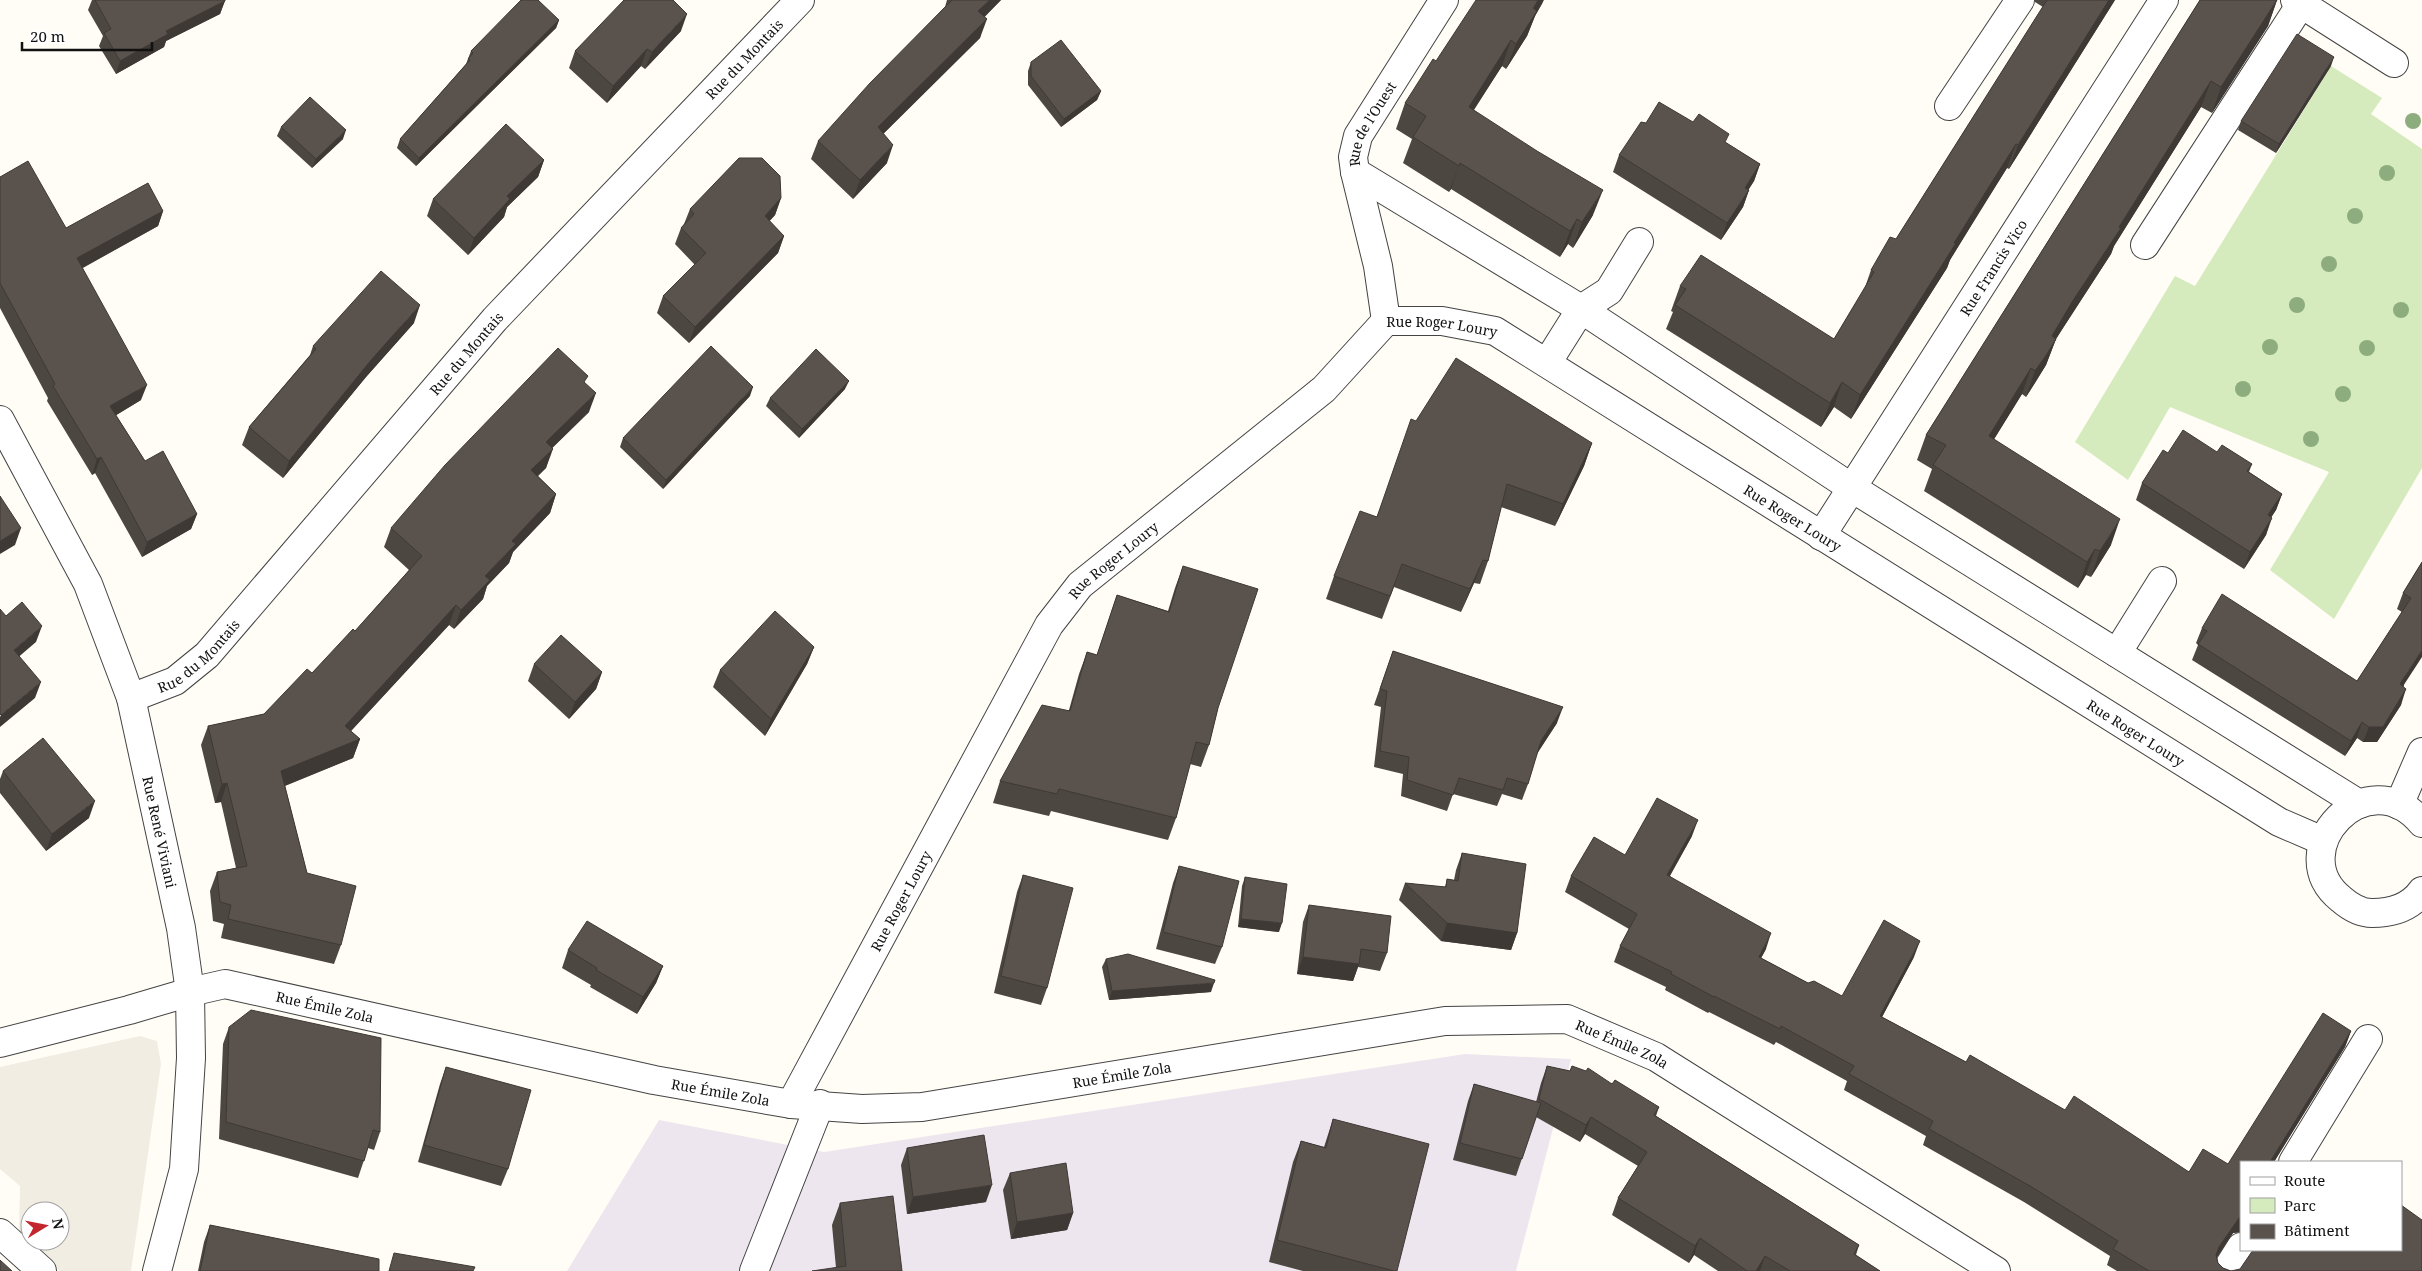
<svg xmlns="http://www.w3.org/2000/svg" width="2422" height="1271" viewBox="0 0 2422 1271" font-family="'Noto Serif',serif">
  <style>
    .industrial { fill: #eee6ef }
    .green { fill: #d5ebbd }
    .plaza { fill: #f1ede2; fill-rule: evenodd }
    .lines { fill: none; stroke-linecap: round; stroke-linejoin: round }
    .minor-casing { stroke: #444; stroke-width: 30 }
    .minor { stroke: #fff; stroke-width: 28 }
    .tree { fill: #8dad7f }
    .wall { fill: #4d4742 }
    .shaded-wall { fill: #3f3936 }
    .building { fill: #5a524d; stroke: #3f3936 }
    .labels { text-anchor: middle; dominant-baseline: central; stroke-width: 5; stroke-linejoin: round; paint-order: stroke }
    .street-label { font-size: 14px; fill: #111; stroke: #fff }
  </style>
  <rect width="100%" height="100%" fill="#fffdf5"/>
  <!-- industrial -->
  <path class="industrial" d="M 1465,1054 L 1571,1059 L 1516,1271 L 567,1271 L 659,1120 L 824,1152 Z"/>
  <!-- green -->
  <path class="green" d="M 2331,66 L 2382,98 L 2371,114 L 2422,149 L 2422,468 L 2334,619 L 2270,570 L 2329,472 L 2170,407 L 2128,480 L 2075,442 L 2175,276 L 2195,286 Z"/>
  <!-- plaza -->
  <path class="plaza" d="M 140,1036 L 157,1041 L 161,1064 L 131,1271 L 60,1271 L 19,1235 L 20,1186 L 0,1169 L 0,1067 ZM 30,1211 L 60,1211 L 60,1241 L 30,1241 Z"/>
  <g class="lines">
    <defs>
      <g id="minor">
        <path d="M 2295,0 L 2394,63"/>
        <path d="M 1949,106 L 2020,0"/>
        <path d="M 1355,172 L 1581,309 L 1852,488 L 2359,804"/>
        <path d="M 2145,245 L 2301,4"/>
        <path id="s1" d="M 1386,321 L 1378,266 L 1355,172 L 1353,157 L 1358,136 L 1444,0"/>
        <path d="M 1547,363 L 1581,309 L 1609,291 L 1639,242"/>
        <path id="s2" d="M 0,420 L 88,584 L 131,698 L 181,928 L 190,992 L 191,1058 L 184,1169 L 157,1271"/>
        <path id="s3" d="M 1821,536 L 2164,0"/>
        <path d="M 2117,653 L 2162,581"/>
        <path id="s4" d="M 131,698 L 175,681 L 207,655 L 495,319 L 800,0"/>
        <path d="M 2399,805 L 2422,752"/>
        <path d="M 2422,823 C 2367,757 2281,851 2341,899 C 2349,906 2360,913 2372,913 C 2392,913 2410,908 2422,891"/>
        <path id="s5" d="M 0,1043 L 129,1010 L 190,992 L 225,984 L 654,1080 L 791,1104 L 862,1109 L 922,1107 L 1445,1021 L 1567,1019 L 1656,1057 L 1996,1271"/>
        <path id="s6" d="M 791,1104 L 1049,625 L 1080,585 L 1324,389 L 1386,321 L 1442,321 L 1495,331 L 2279,822 L 2323,841"/>
        <path d="M 2293,1162 L 2368,1039"/>
        <path d="M 0,1233 L 42,1271"/>
        <path d="M 754,1271 L 820,1104"/>
        <path d="M 2226,1271 L 2241,1247"/>
      </g>
    </defs>
    <!-- minor casing -->
    <use href="#minor" class="minor-casing"/>
    <!-- minor -->
    <use href="#minor" class="minor"/>
  </g>
  <!-- trees -->
  <g class="tree">
    <circle cx="2413" cy="121" r="8"/>
    <circle cx="2387" cy="173" r="8"/>
    <circle cx="2355" cy="216" r="8"/>
    <circle cx="2329" cy="264" r="8"/>
    <circle cx="2297" cy="305" r="8"/>
    <circle cx="2401" cy="310" r="8"/>
    <circle cx="2270" cy="347" r="8"/>
    <circle cx="2367" cy="348" r="8"/>
    <circle cx="2243" cy="389" r="8"/>
    <circle cx="2343" cy="394" r="8"/>
    <circle cx="2311" cy="439" r="8"/>
  </g>
  <!-- wall -->
  <g class="wall">
    <path d="M 92,0 L 225,0 L 220,14 L 166,41 L 164,47 L 116,74 L 99,46 L 103,36 L 88,10 Z"/>
    <path d="M 947,0 L 1001,0 L 984,17 L 980,38 L 883,134 L 887,163 L 853,199 L 811,159 L 818,141 L 945,7 Z"/>
    <path d="M 2035,0 L 2115,0 L 2009,169 L 2007,168 L 1981,209 L 1950,260 L 1947,268 L 1851,419 L 1834,407 L 1821,427 L 1666,329 L 1673,312 L 1671,311 L 1680,286 L 1834,339 L 1864,290 L 1871,270 L 1896,239 L 2043,7 L 2035,2 Z"/>
    <path d="M 2200,0 L 2277,0 L 2268,26 L 2212,113 L 2201,107 L 2114,246 L 2111,254 L 2063,328 L 2056,339 L 2046,365 L 2035,383 L 2026,397 L 2022,394 L 1994,439 L 2111,545 L 2091,577 L 2086,575 L 2078,588 L 1924,491 L 1932,469 L 1917,460 L 1926,435 Z"/>
    <path d="M 1543,2 L 1535,16 L 1527,36 L 1506,69 L 1502,66 L 1474,110 L 1593,215 L 1573,248 L 1568,244 L 1560,257 L 1451,189 L 1449,192 L 1403,163 L 1412,139 L 1396,129 L 1405,103 Z"/>
    <path d="M 559,20 L 556,28 L 416,166 L 397,148 L 400,139 L 466,64 L 471,51 Z"/>
    <path d="M 681,31 L 645,69 L 641,66 L 607,103 L 569,68 L 575,51 Z"/>
    <path d="M 1031,62 L 1101,91 L 1097,100 L 1061,127 L 1028,85 L 1028,71 Z"/>
    <path d="M 2331,66 L 2276,153 L 2238,130 L 2241,121 Z"/>
    <path d="M 1646,123 L 1726,143 L 1760,164 L 1754,181 L 1748,190 L 1749,190 L 1743,207 L 1721,240 L 1613,172 L 1619,155 Z"/>
    <path d="M 281,127 L 343,139 L 312,168 L 277,136 Z"/>
    <path d="M 544,160 L 538,177 L 507,207 L 504,217 L 468,255 L 427,216 L 433,199 Z"/>
    <path d="M 0,177 L 66,228 L 163,211 L 158,226 L 82,268 L 141,400 L 116,415 L 145,461 L 197,514 L 191,529 L 142,557 L 95,473 L 92,475 L 47,401 L 48,398 L 0,308 Z"/>
    <path d="M 781,198 L 775,215 L 769,221 L 784,236 L 778,253 L 689,343 L 657,313 L 663,296 L 695,265 L 675,244 L 681,228 L 684,224 L 690,209 Z"/>
    <path d="M 414,323 L 366,377 L 283,478 L 242,445 L 249,427 L 310,355 L 313,346 Z"/>
    <path d="M 585,384 L 589,412 L 552,448 L 546,468 L 538,476 L 556,494 L 550,513 L 513,552 L 509,563 L 487,586 L 483,599 L 454,629 L 449,625 L 351,731 L 360,739 L 353,758 L 285,786 L 307,873 L 341,945 L 334,964 L 221,938 L 224,924 L 213,921 L 210,891 L 217,872 L 236,868 L 221,802 L 215,803 L 201,745 L 208,726 L 264,714 L 312,673 L 355,631 L 409,570 L 384,547 L 391,528 Z"/>
    <path d="M 845,389 L 799,438 L 766,406 L 770,398 Z"/>
    <path d="M 750,396 L 663,489 L 620,447 L 623,438 Z"/>
    <path d="M 1416,421 L 1592,443 L 1584,466 L 1555,526 L 1501,507 L 1488,561 L 1480,584 L 1474,583 L 1461,612 L 1394,587 L 1382,619 L 1326,599 L 1334,576 L 1377,516 Z"/>
    <path d="M 2217,452 L 2252,464 L 2249,472 L 2282,494 L 2276,510 L 2271,517 L 2266,535 L 2244,569 L 2136,500 L 2142,483 L 2168,453 Z"/>
    <path d="M 2422,562 L 2401,705 L 2377,742 L 2363,742 L 2357,738 L 2345,756 L 2192,660 L 2198,645 L 2196,643 L 2202,628 L 2357,681 L 2402,612 L 2397,609 L 2403,593 Z"/>
    <path d="M 1183,566 L 1218,708 L 1209,745 L 1201,767 L 1190,764 L 1176,818 L 1168,840 L 1051,811 L 1049,816 L 993,803 L 1000,781 L 1069,710 L 1079,674 L 1087,652 L 1097,655 L 1117,595 L 1168,611 L 1175,588 Z"/>
    <path d="M 814,647 L 807,664 L 765,736 L 713,687 L 720,670 Z"/>
    <path d="M 1393,651 L 1557,723 L 1537,753 L 1528,784 L 1522,800 L 1502,794 L 1497,806 L 1453,794 L 1447,811 L 1401,796 L 1403,774 L 1374,767 L 1381,707 L 1374,705 Z"/>
    <path d="M 534,664 L 602,672 L 596,689 L 569,719 L 528,681 Z"/>
    <path d="M 3,771 L 89,818 L 46,851 L 0,793 L 0,779 Z"/>
    <path d="M 1692,836 L 1670,876 L 1766,949 L 1761,958 L 1808,983 L 1842,996 L 1914,957 L 1882,1017 L 1966,1062 L 2189,1172 L 2228,1164 L 2351,1031 L 2345,1047 L 2274,1162 L 2241,1162 L 2241,1232 L 2233,1233 L 2217,1257 L 2218,1263 L 2223,1268 L 2231,1271 L 2422,1271 L 2117,1271 L 2107,1265 L 2110,1256 L 2024,1202 L 1923,1145 L 1926,1136 L 1844,1090 L 1847,1081 L 1776,1042 L 1774,1045 L 1709,1012 L 1708,1013 L 1665,990 L 1666,987 L 1614,962 L 1620,946 L 1629,929 L 1565,892 L 1571,876 L 1625,855 Z"/>
    <path d="M 1462,853 L 1517,933 L 1511,950 L 1441,941 L 1399,900 L 1405,883 L 1445,887 L 1447,879 L 1454,880 L 1456,870 Z"/>
    <path d="M 1179,866 L 1222,947 L 1215,964 L 1156,949 L 1173,883 Z"/>
    <path d="M 1023,875 L 1047,988 L 1041,1005 L 994,993 L 1017,892 Z"/>
    <path d="M 1245,877 L 1279,932 L 1238,927 L 1242,886 Z"/>
    <path d="M 1309,905 L 1387,953 L 1380,971 L 1358,967 L 1353,981 L 1297,974 L 1303,922 Z"/>
    <path d="M 568,950 L 663,966 L 656,983 L 637,1014 L 590,987 L 591,985 L 562,968 Z"/>
    <path d="M 1106,959 L 1211,992 L 1109,1000 L 1102,967 Z"/>
    <path d="M 229,1027 L 380,1132 L 374,1150 L 368,1148 L 358,1178 L 219,1139 L 223,1044 Z"/>
    <path d="M 1547,1066 L 1570,1071 L 1572,1066 L 1612,1084 L 1659,1107 L 1656,1116 L 1859,1245 L 1856,1255 L 1880,1271 L 1718,1271 L 1694,1255 L 1689,1263 L 1612,1215 L 1618,1198 L 1638,1166 L 1585,1134 L 1580,1142 L 1536,1117 L 1516,1176 L 1453,1160 L 1468,1101 L 1474,1084 L 1536,1102 L 1541,1083 Z"/>
    <path d="M 446,1067 L 508,1169 L 501,1186 L 418,1162 L 440,1084 Z"/>
    <path d="M 1333,1119 L 1397,1271 L 1303,1271 L 1269,1262 L 1293,1162 L 1301,1141 L 1324,1147 Z"/>
    <path d="M 907,1148 L 986,1202 L 907,1214 L 901,1165 Z"/>
    <path d="M 1010,1173 L 1073,1213 L 1067,1230 L 1011,1239 L 1003,1190 Z"/>
    <path d="M 840,1203 L 902,1271 L 836,1268 L 832,1225 Z"/>
    <path d="M 210,1225 L 379,1271 L 198,1271 L 204,1242 Z"/>
  </g>
  <!-- shaded-wall -->
  <g class="shaded-wall">
    <path d="M 990,0 L 1001,0 L 972,30 L 978,11 Z"/>
    <path d="M 1538,0 L 1544,0 L 1535,16 L 1527,36 L 1506,69 L 1516,44 L 1533,8 Z"/>
    <path d="M 2109,0 L 2115,0 L 2009,169 L 2018,145 Z"/>
    <path d="M 2277,0 L 2268,26 L 2212,113 L 2221,87 Z"/>
    <path d="M 225,1 L 220,14 L 166,41 L 164,47 L 116,74 L 120,61 L 166,31 Z"/>
    <path d="M 687,14 L 681,31 L 645,69 L 652,52 Z"/>
    <path d="M 987,19 L 980,38 L 871,146 L 878,127 Z"/>
    <path d="M 559,20 L 556,28 L 416,166 L 419,158 Z"/>
    <path d="M 1511,40 L 1502,66 L 1459,132 L 1469,107 Z"/>
    <path d="M 647,49 L 641,66 L 607,103 L 613,86 Z"/>
    <path d="M 2334,57 L 2331,66 L 2276,153 L 2279,144 Z"/>
    <path d="M 2211,81 L 2201,107 L 2114,246 L 2111,254 L 2063,328 L 2056,339 L 2046,365 L 2026,397 L 2035,371 L 2052,336 L 2072,302 Z"/>
    <path d="M 1101,91 L 1097,100 L 1061,127 L 1064,119 Z"/>
    <path d="M 346,130 L 343,139 L 312,168 L 316,159 Z"/>
    <path d="M 2016,144 L 2007,168 L 1950,260 L 1947,268 L 1851,419 L 1860,395 L 1990,185 Z"/>
    <path d="M 893,145 L 887,163 L 853,199 L 860,180 Z"/>
    <path d="M 544,160 L 538,177 L 507,207 L 504,217 L 468,255 L 474,238 L 507,196 Z"/>
    <path d="M 1460,163 L 1451,189 L 1449,192 L 1459,166 Z"/>
    <path d="M 1760,164 L 1754,181 L 1739,205 L 1745,188 Z"/>
    <path d="M 1603,190 L 1593,215 L 1573,248 L 1582,222 Z"/>
    <path d="M 1749,190 L 1743,207 L 1721,240 L 1727,223 Z"/>
    <path d="M 781,198 L 775,215 L 759,233 L 765,216 Z"/>
    <path d="M 163,211 L 158,226 L 72,274 L 77,258 Z"/>
    <path d="M 1577,219 L 1568,244 L 1560,257 L 1570,231 Z"/>
    <path d="M 784,236 L 778,253 L 689,343 L 695,327 Z"/>
    <path d="M 420,305 L 414,323 L 366,377 L 283,478 L 289,461 L 372,359 Z"/>
    <path d="M 2031,368 L 2022,394 L 1980,462 L 1989,436 Z"/>
    <path d="M 849,381 L 845,389 L 799,438 L 802,429 Z"/>
    <path d="M 1842,382 L 1834,407 L 1821,427 L 1830,403 Z"/>
    <path d="M 147,385 L 141,400 L 105,422 L 110,406 Z"/>
    <path d="M 753,387 L 750,396 L 663,489 L 666,480 Z"/>
    <path d="M 596,393 L 589,412 L 539,461 L 546,442 Z"/>
    <path d="M 1592,443 L 1584,466 L 1555,526 L 1563,504 Z"/>
    <path d="M 553,449 L 546,468 L 524,489 L 531,470 Z"/>
    <path d="M 101,457 L 95,473 L 92,475 L 97,459 Z"/>
    <path d="M 556,494 L 550,513 L 513,552 L 509,563 L 487,586 L 483,599 L 454,629 L 461,610 L 485,576 L 512,541 Z"/>
    <path d="M 2282,494 L 2276,510 L 2262,532 L 2268,515 Z"/>
    <path d="M 197,514 L 191,529 L 142,557 L 147,542 Z"/>
    <path d="M 2272,518 L 2266,535 L 2244,569 L 2250,552 Z"/>
    <path d="M 2120,519 L 2111,545 L 2091,577 L 2100,551 Z"/>
    <path d="M 21,528 L 15,545 L 0,554 L 0,541 Z"/>
    <path d="M 2095,549 L 2086,575 L 2078,588 L 2087,562 Z"/>
    <path d="M 1483,560 L 1474,583 L 1461,612 L 1470,589 Z"/>
    <path d="M 456,605 L 449,625 L 338,745 L 345,726 Z"/>
    <path d="M 42,626 L 36,642 L 8,666 L 14,650 Z"/>
    <path d="M 814,647 L 807,664 L 765,736 L 771,719 Z"/>
    <path d="M 2422,650 L 2422,657 L 2394,700 L 2400,684 Z"/>
    <path d="M 602,672 L 596,689 L 569,719 L 575,702 Z"/>
    <path d="M 41,682 L 35,698 L 0,727 L 0,717 L 1,715 Z"/>
    <path d="M 2406,689 L 2401,705 L 2377,742 L 2363,742 L 2369,727 Z"/>
    <path d="M 1563,707 L 1557,723 L 1535,757 L 1541,741 Z"/>
    <path d="M 2362,722 L 2357,738 L 2345,756 L 2351,741 Z"/>
    <path d="M 360,739 L 353,758 L 274,790 L 281,771 Z"/>
    <path d="M 227,783 L 221,802 L 215,803 L 222,784 Z"/>
    <path d="M 95,801 L 89,818 L 46,851 L 52,834 Z"/>
    <path d="M 1698,820 L 1692,836 L 1661,891 L 1667,875 Z"/>
    <path d="M 1241,919 L 1282,923 L 1279,932 L 1238,927 Z"/>
    <path d="M 1447,923 L 1517,933 L 1511,950 L 1441,941 Z"/>
    <path d="M 1771,933 L 1766,949 L 1753,973 L 1759,957 Z"/>
    <path d="M 1920,941 L 1914,957 L 1874,1032 L 1880,1016 Z"/>
    <path d="M 1303,957 L 1359,964 L 1353,981 L 1297,974 Z"/>
    <path d="M 663,966 L 656,983 L 637,1014 L 643,997 Z"/>
    <path d="M 1214,983 L 1211,992 L 1109,1000 L 1112,991 Z"/>
    <path d="M 2351,1031 L 2345,1047 L 2274,1162 L 2270,1162 Z"/>
    <path d="M 1591,1117 L 1585,1134 L 1580,1142 L 1586,1125 Z"/>
    <path d="M 992,1185 L 986,1202 L 907,1214 L 913,1197 Z"/>
    <path d="M 1073,1213 L 1067,1230 L 1011,1239 L 1017,1222 Z"/>
    <path d="M 2241,1217 L 2241,1232 L 2233,1233 L 2213,1263 L 2219,1247 L 2239,1218 Z"/>
    <path d="M 1700,1238 L 1694,1255 L 1689,1263 L 1695,1246 Z"/>
    <path d="M 1765,1256 L 1760,1271 L 1756,1271 Z"/>
  </g>
  <!-- building -->
  <g class="building">
    <path d="M 95,0 L 225,0 L 225,1 L 166,31 L 168,34 L 120,61 L 104,33 L 111,29 Z"/>
    <path d="M 521,0 L 538,0 L 559,20 L 419,158 L 400,139 L 470,60 L 468,59 L 473,53 L 471,51 Z"/>
    <path d="M 624,0 L 673,0 L 687,14 L 652,52 L 647,49 L 613,86 L 575,51 Z"/>
    <path d="M 952,0 L 990,0 L 978,11 L 987,19 L 878,127 L 893,145 L 860,180 L 818,141 L 870,83 Z"/>
    <path d="M 1476,0 L 1538,0 L 1533,8 L 1537,11 L 1516,44 L 1511,40 L 1469,107 L 1537,151 L 1603,190 L 1582,222 L 1577,219 L 1570,231 L 1460,163 L 1459,166 L 1413,137 L 1426,116 L 1405,103 L 1433,59 L 1436,61 Z"/>
    <path d="M 2047,0 L 2109,0 L 2018,145 L 2016,144 L 1990,185 L 1954,243 L 1956,243 L 1860,395 L 1842,382 L 1830,403 L 1675,305 L 1686,289 L 1680,286 L 1701,255 L 1834,339 L 1874,272 L 1871,270 L 1890,237 L 1896,239 Z"/>
    <path d="M 2200,0 L 2277,0 L 2221,87 L 2211,81 L 2119,227 L 2121,228 L 2072,302 L 2052,336 L 2056,339 L 2045,357 L 2035,371 L 2031,368 L 1989,436 L 2120,519 L 2100,551 L 2095,549 L 2087,562 L 1933,465 L 1946,445 L 1926,435 Z"/>
    <path d="M 2297,34 L 2334,57 L 2279,144 L 2241,121 Z"/>
    <path d="M 1061,40 L 1101,91 L 1064,119 L 1031,76 L 1031,62 Z"/>
    <path d="M 310,97 L 346,130 L 316,159 L 281,127 Z"/>
    <path d="M 1659,102 L 1693,122 L 1699,114 L 1729,134 L 1725,142 L 1760,164 L 1745,188 L 1749,190 L 1727,223 L 1619,155 L 1641,122 L 1646,123 Z"/>
    <path d="M 506,124 L 544,160 L 507,196 L 510,199 L 474,238 L 433,199 Z"/>
    <path d="M 739,158 L 762,158 L 780,176 L 781,198 L 765,216 L 784,236 L 695,327 L 663,296 L 706,253 L 681,228 L 694,214 L 690,209 Z"/>
    <path d="M 28,161 L 66,228 L 148,183 L 163,211 L 77,258 L 147,385 L 110,406 L 145,461 L 163,451 L 197,514 L 147,542 L 101,457 L 97,459 L 53,386 L 55,384 L 0,283 L 0,177 Z"/>
    <path d="M 381,271 L 420,305 L 372,359 L 289,461 L 249,427 L 316,349 L 313,346 Z"/>
    <path d="M 711,346 L 753,387 L 666,480 L 623,438 Z"/>
    <path d="M 558,348 L 588,376 L 584,382 L 596,393 L 546,442 L 553,449 L 531,470 L 556,494 L 512,541 L 516,544 L 485,576 L 490,580 L 461,610 L 456,605 L 345,726 L 360,739 L 281,771 L 307,873 L 356,886 L 341,945 L 228,919 L 231,905 L 220,902 L 217,872 L 247,866 L 227,783 L 222,784 L 208,726 L 264,714 L 307,669 L 312,673 L 353,629 L 355,631 L 422,556 L 391,528 L 445,465 Z"/>
    <path d="M 816,349 L 849,381 L 802,429 L 770,398 Z"/>
    <path d="M 1456,358 L 1592,443 L 1563,504 L 1507,484 L 1488,561 L 1483,560 L 1470,589 L 1402,564 L 1390,596 L 1334,576 L 1360,511 L 1377,517 L 1411,419 L 1416,421 Z"/>
    <path d="M 2183,430 L 2217,452 L 2222,445 L 2252,464 L 2247,471 L 2282,494 L 2268,515 L 2272,518 L 2250,552 L 2142,483 L 2163,450 L 2168,453 Z"/>
    <path d="M 0,496 L 21,528 L 0,541 Z"/>
    <path d="M 2422,562 L 2422,650 L 2400,684 L 2406,689 L 2383,727 L 2369,727 L 2362,722 L 2351,741 L 2198,644 L 2207,631 L 2202,628 L 2222,594 L 2357,681 L 2411,598 L 2403,593 Z"/>
    <path d="M 1183,566 L 1258,589 L 1218,708 L 1209,745 L 1196,742 L 1176,818 L 1059,789 L 1057,794 L 1000,781 L 1042,705 L 1070,711 L 1087,652 L 1097,655 L 1117,595 L 1169,612 Z"/>
    <path d="M 22,602 L 42,626 L 14,650 L 41,682 L 1,715 L 0,714 L 0,609 L 6,616 Z"/>
    <path d="M 775,611 L 814,647 L 771,719 L 720,670 Z"/>
    <path d="M 561,635 L 602,672 L 575,702 L 534,664 Z"/>
    <path d="M 1393,651 L 1563,707 L 1541,741 L 1528,784 L 1507,778 L 1503,790 L 1459,778 L 1453,795 L 1407,780 L 1409,757 L 1380,751 L 1387,691 L 1380,689 Z"/>
    <path d="M 43,738 L 95,801 L 52,834 L 3,771 Z"/>
    <path d="M 1657,798 L 1698,820 L 1667,875 L 1771,933 L 1759,957 L 1808,983 L 1814,981 L 1842,996 L 1884,920 L 1920,941 L 1880,1016 L 1966,1062 L 1970,1055 L 2065,1110 L 2074,1096 L 2189,1172 L 2203,1149 L 2228,1164 L 2323,1013 L 2351,1031 L 2270,1162 L 2241,1162 L 2241,1217 L 2239,1218 L 2219,1247 L 2216,1255 L 2218,1263 L 2223,1268 L 2231,1271 L 2240,1269 L 2253,1250 L 2401,1250 L 2401,1205 L 2422,1220 L 2422,1271 L 2149,1271 L 2113,1249 L 2118,1241 L 2030,1186 L 1929,1129 L 1933,1121 L 1849,1074 L 1854,1066 L 1781,1026 L 1780,1029 L 1714,996 L 1714,997 L 1671,974 L 1672,972 L 1620,946 L 1637,914 L 1571,876 L 1594,837 L 1625,855 Z"/>
    <path d="M 1462,853 L 1526,864 L 1517,933 L 1447,923 L 1405,883 L 1446,887 L 1447,879 L 1458,881 Z"/>
    <path d="M 1179,866 L 1239,881 L 1222,947 L 1163,932 Z"/>
    <path d="M 1023,875 L 1073,888 L 1047,988 L 1001,976 Z"/>
    <path d="M 1245,877 L 1287,884 L 1282,923 L 1241,919 Z"/>
    <path d="M 1309,905 L 1391,916 L 1387,953 L 1361,949 L 1359,964 L 1303,957 Z"/>
    <path d="M 587,921 L 663,966 L 643,997 L 596,970 L 597,968 L 568,950 Z"/>
    <path d="M 1128,954 L 1215,980 L 1214,983 L 1112,991 L 1106,959 Z"/>
    <path d="M 251,1010 L 381,1038 L 380,1132 L 373,1130 L 364,1161 L 226,1122 L 229,1027 Z"/>
    <path d="M 1547,1066 L 1570,1071 L 1572,1066 L 1586,1071 L 1588,1068 L 1612,1084 L 1615,1080 L 1659,1107 L 1654,1115 L 1859,1245 L 1854,1254 L 1880,1271 L 1790,1271 L 1765,1256 L 1756,1271 L 1747,1271 L 1700,1238 L 1695,1246 L 1618,1198 L 1647,1152 L 1591,1117 L 1586,1125 L 1539,1099 Z"/>
    <path d="M 446,1067 L 531,1090 L 508,1169 L 424,1145 Z"/>
    <path d="M 1474,1084 L 1541,1103 L 1522,1159 L 1460,1143 Z"/>
    <path d="M 1333,1119 L 1429,1144 L 1397,1271 L 1394,1271 L 1277,1240 L 1301,1141 L 1326,1148 Z"/>
    <path d="M 984,1135 L 992,1185 L 913,1197 L 907,1148 Z"/>
    <path d="M 1066,1163 L 1073,1213 L 1017,1222 L 1010,1173 Z"/>
    <path d="M 893,1196 L 902,1271 L 812,1271 L 846,1266 L 840,1203 Z"/>
    <path d="M 210,1225 L 379,1259 L 379,1271 L 200,1271 Z"/>
    <path d="M 394,1253 L 475,1267 L 473,1271 L 389,1271 Z"/>
    <path d="M 0,1260 L 12,1271 L 0,1271 Z"/>
  </g>
  <g class="labels">
    <!-- street labels -->
    <g class="street-label">
      <text stroke="none"><textPath href="#s4" startOffset="891">Rue du Montais</textPath></text>
      <text stroke="none"><textPath href="#s1" startOffset="205">Rue de l'Ouest</textPath></text>
      <text stroke="none"><textPath href="#s3" startOffset="319">Rue Francis Vico</textPath></text>
      <text stroke="none"><textPath href="#s6" startOffset="1056">Rue Roger Loury</textPath></text>
      <text stroke="none"><textPath href="#s4" startOffset="486">Rue du Montais</textPath></text>
      <text stroke="none"><textPath href="#s6" startOffset="1461">Rue Roger Loury</textPath></text>
      <text stroke="none"><textPath href="#s6" startOffset="636">Rue Roger Loury</textPath></text>
      <text stroke="none"><textPath href="#s4" startOffset="81">Rue du Montais</textPath></text>
      <text stroke="none"><textPath href="#s6" startOffset="1866">Rue Roger Loury</textPath></text>
      <text stroke="none"><textPath href="#s2" startOffset="445">Rue René Viviani</textPath></text>
      <text stroke="none"><textPath href="#s6" startOffset="231">Rue Roger Loury</textPath></text>
      <text stroke="none"><textPath href="#s5" startOffset="335">Rue Émile Zola</textPath></text>
      <text stroke="none"><textPath href="#s5" startOffset="1655">Rue Émile Zola</textPath></text>
      <text stroke="none"><textPath href="#s5" startOffset="1145">Rue Émile Zola</textPath></text>
      <text stroke="none"><textPath href="#s5" startOffset="740">Rue Émile Zola</textPath></text>
    </g>
  </g>
  <!-- legend -->
  <rect x="2240" y="1161" width="162" height="90" fill="#ffffff" stroke="#a0a0a0"/>
  <rect x="2250" y="1177" width="25" height="8" fill="#ffffff" stroke="#a0a0a0"/>
  <text x="2284" y="1186" font-size="15" fill="#111111">Route</text>
  <rect x="2250" y="1198" width="25" height="15" fill="#d5ebbd" stroke="#a0a0a0"/>
  <text x="2284" y="1211" font-size="15" fill="#111111">Parc</text>
  <rect x="2250" y="1224" width="25" height="15" fill="#5a524d" stroke="#a0a0a0"/>
  <text x="2284" y="1236" font-size="15" fill="#111111">Bâtiment</text>
  <!-- north arrow -->
  <g transform="translate(45 1226) rotate(80)"><circle r="24" fill="#ffffff" stroke="#a0a0a0"/>
  <path d="M0-4L9 19L0 12L-9 19Z" fill="#c4262e"/>
  <text y="-8" font-size="14" font-weight="bold" text-anchor="middle" fill="#111111">N</text>
  </g>
  <!-- scale -->
  <path d="M22 42v8h130v-8" fill="none" stroke="#111111" stroke-width="2.5"/>
  <text x="30" y="42" font-size="15" fill="#111111" stroke="#ffffff" stroke-width="4" paint-order="stroke">20 m</text>
</svg>
